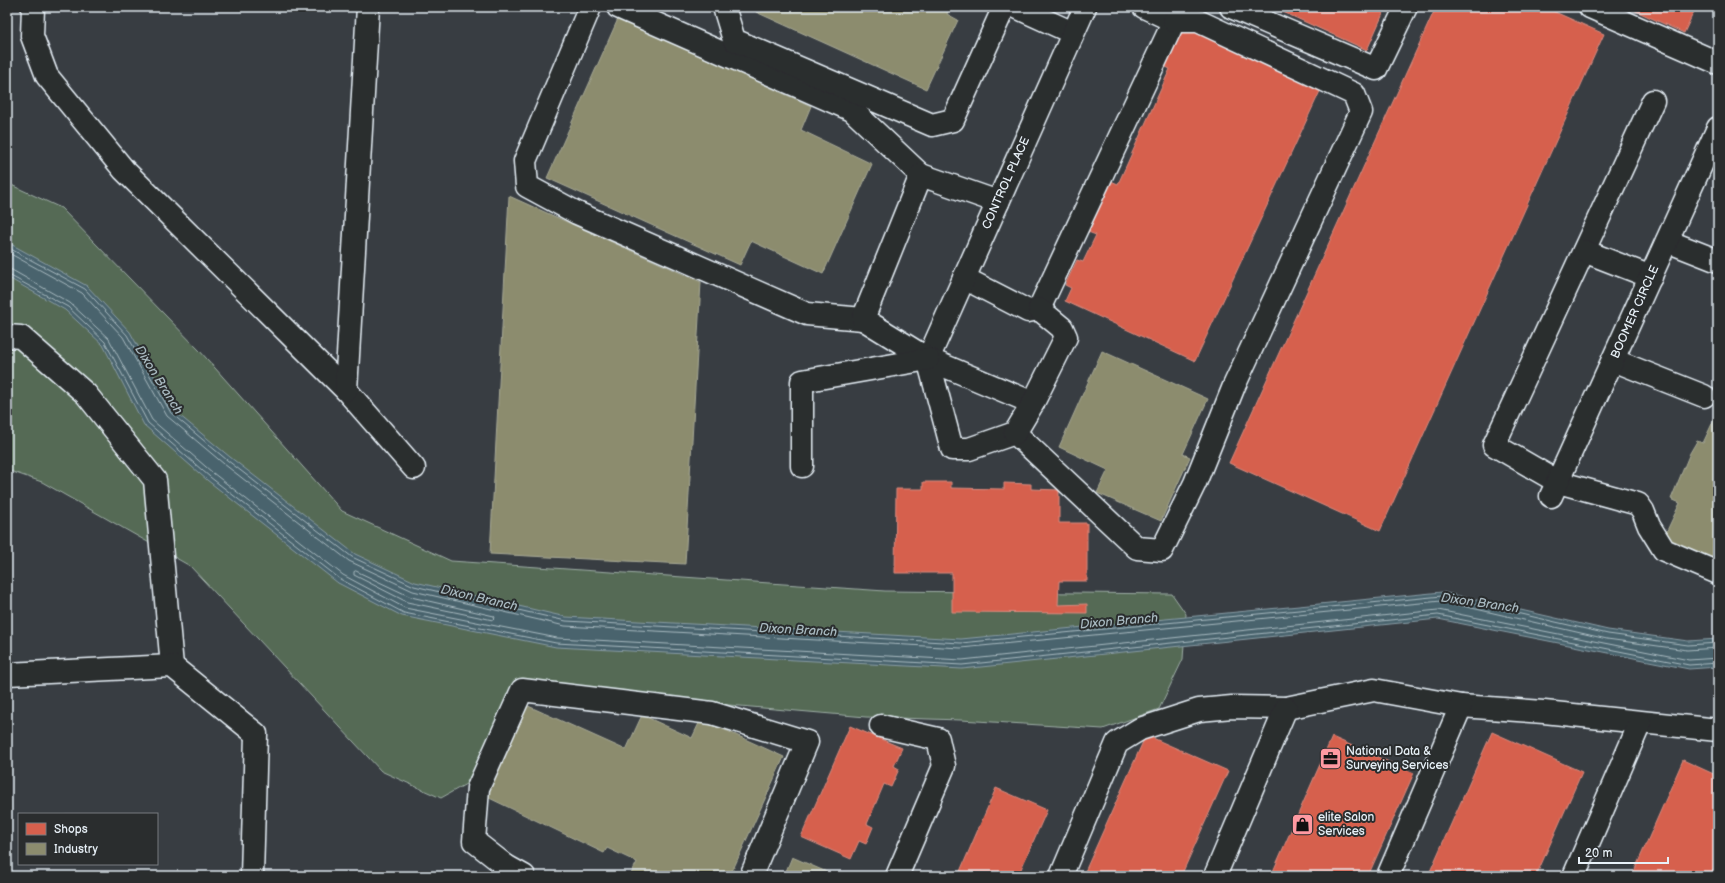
<svg xmlns="http://www.w3.org/2000/svg" width="1725" height="883" viewBox="0 0 1725 883" font-family="'Balsamiq Sans',sans-serif">
  <style>
    .built { fill: #383d43; fill-rule: evenodd }
    .green { fill: #556a55; stroke: #9eaea6 }
    .water { fill: #49646d; stroke: #899ca5 }
    .shops { fill: #d6604d; stroke: #db8c80 }
    .industry { fill: #8c8c6e; stroke: #a8aa97 }
    .lines { fill: none; stroke-linecap: round; stroke-linejoin: round }
    .shore { stroke: #a8b9c0; stroke-width: 1 }
    .minor-casing { stroke: #e8f1f8; stroke-width: 25 }
    .minor { stroke: #2a2d2e; stroke-width: 22 }
    .labels { text-anchor: middle; dominant-baseline: central; stroke-width: 4; stroke-linejoin: round; paint-order: stroke }
    .street-label { font-size: 12px; fill: #e8f1f8; stroke: #2a2d2e }
    .poi-label { font-size: 12px; fill: #e8f1f8; stroke: #2a2d2e; text-anchor: start }
    .water-label { font-size: 13px; font-style: italic; fill: #a8b9c0; stroke: #2a2d2e }
  </style>
  <rect width="100%" height="100%" fill="#2a2d2e"/>
  <filter id="ink" filterUnits="userSpaceOnUse"><feTurbulence type="fractalNoise" baseFrequency=".025" numOctaves="2"/><feDisplacementMap in="SourceGraphic" scale="8" xChannelSelector="R" yChannelSelector="G"/><feConvolveMatrix kernelMatrix="1 2 1 2 8 2 1 2 1" color-interpolation-filters="sRGB"/></filter>
  <g filter="url(#ink)">
    <!-- built -->
    <path class="built" d="M 7,7 L 1718,7 L 1718,876 L 7,876 ZM 19,814 L 157,814 L 157,864 L 19,864 Z"/>
    <!-- green -->
    <path class="green" d="M 7,183 L 61,208 L 199,350 L 342,511 L 451,561 L 885,591 L 1172,594 L 1186,614 L 1183,659 L 1159,709 L 1103,729 L 961,720 L 866,717 L 534,688 L 503,711 L 466,784 L 441,798 L 381,771 L 190,566 L 42,482 L 7,470 Z"/>
    <!-- water -->
    <path class="water" d="M 7,242 L 87,286 L 130,332 L 173,410 L 230,457 L 355,554 L 415,582 L 566,617 L 961,639 L 1442,592 L 1608,630 L 1688,641 L 1718,639 L 1718,667 L 1689,669 L 1438,619 L 962,669 L 556,647 L 402,616 L 338,583 L 207,480 L 144,425 L 103,345 L 65,310 L 7,277 Z"/>
    <!-- shops -->
    <g class="shops">
      <path d="M 1272,7 L 1386,7 L 1367,50 Z"/>
      <path d="M 1436,7 L 1544,7 L 1604,34 L 1380,531 L 1229,463 Z"/>
      <path d="M 1627,7 L 1696,7 L 1684,33 Z"/>
      <path d="M 1189,28 L 1321,89 L 1195,361 L 1065,301 L 1071,288 L 1065,285 L 1077,260 L 1083,262 L 1096,235 L 1088,232 L 1111,181 L 1118,184 L 1170,69 L 1164,66 L 1181,29 Z"/>
      <path d="M 923,482 L 951,482 L 951,488 L 1004,489 L 1004,483 L 1031,484 L 1031,489 L 1059,490 L 1059,523 L 1087,523 L 1087,581 L 1059,581 L 1058,605 L 1087,604 L 1087,613 L 952,612 L 952,573 L 895,573 L 896,489 L 923,489 Z"/>
      <path d="M 850,726 L 902,748 L 894,766 L 899,769 L 891,787 L 884,784 L 867,824 L 873,827 L 866,844 L 859,841 L 851,859 L 801,837 Z"/>
      <path d="M 1492,732 L 1582,772 L 1536,876 L 1428,876 Z"/>
      <path d="M 1146,735 L 1228,771 L 1181,876 L 1083,876 Z"/>
      <path d="M 1332,737 L 1414,773 L 1368,876 L 1271,876 Z"/>
      <path d="M 1683,760 L 1718,776 L 1718,876 L 1632,876 Z"/>
      <path d="M 996,788 L 1047,810 L 1018,876 L 958,876 Z"/>
    </g>
    <!-- industry -->
    <g class="industry">
      <path d="M 759,7 L 950,7 L 947,14 L 958,20 L 926,89 L 756,12 Z"/>
      <path d="M 618,19 L 811,106 L 801,130 L 872,164 L 823,274 L 751,241 L 740,265 L 547,178 Z"/>
      <path d="M 509,196 L 701,282 L 685,564 L 490,554 Z"/>
      <path d="M 1102,351 L 1208,399 L 1183,454 L 1190,457 L 1161,521 L 1097,493 L 1108,470 L 1059,447 Z"/>
      <path d="M 1718,411 L 1718,564 L 1663,539 L 1680,503 L 1671,499 L 1690,453 L 1697,441 L 1703,443 Z"/>
      <path d="M 526,705 L 626,750 L 642,715 L 692,738 L 701,719 L 784,757 L 730,876 L 630,876 L 637,862 L 607,848 L 604,853 L 485,796 Z"/>
      <path d="M 792,857 L 836,876 L 784,876 Z"/>
    </g>
    <g class="lines">
      <!-- shore -->
      <g class="shore">
        <path d="M 7,247 L 85,289 L 127,335 L 171,413 L 227,460 L 352,557 L 414,586 L 566,621 L 961,643 L 1442,596 L 1608,634 L 1688,645 L 1718,643"/>
        <path d="M 7,252 L 82,293 L 123,337 L 167,416 L 224,464 L 349,561 L 413,591 L 565,626 L 961,648 L 1441,601 L 1607,639 L 1687,650 L 1718,648"/>
        <path d="M 7,269 L 12,270 L 70,303 L 109,339 L 152,420 L 213,473 L 343,575 L 405,608 L 557,638 L 962,660 L 1438,610 L 1689,660 L 1718,658"/>
        <path d="M 7,274 L 68,307 L 105,342 L 148,423 L 210,477 L 340,579 L 404,613 L 556,643 L 962,665 L 1438,615 L 1689,665 L 1718,663"/>
        <path d="M 356,571 L 411,597 L 494,616 L 495,618 L 493,620 L 407,602 L 354,575 L 354,572 Z"/>
      </g>
      <defs>
        <g id="minor">
          <path d="M 33,7 L 32,36 L 47,76 L 124,170 L 346,390 L 414,468"/>
          <path d="M 590,7 L 525,161 L 527,186 L 577,213 L 807,314 L 863,319"/>
          <path d="M 618,7 L 852,110 L 921,175"/>
          <path d="M 724,7 L 734,40 L 932,125 L 953,120 L 1004,7"/>
          <path d="M 1016,7 L 1073,33"/>
          <path d="M 1231,7 L 1376,69 L 1406,7"/>
          <path d="M 1590,7 L 1718,63"/>
          <path d="M 1653,101 L 1494,445 L 1558,482 L 1638,504 L 1643,511 L 1649,526 L 1664,550 L 1718,573"/>
          <path d="M 1667,241 L 1718,261"/>
          <path d="M 1584,251 L 1651,277"/>
          <path d="M 964,278 L 1028,311 L 1039,309 L 1174,21 L 1144,7"/>
          <path d="M 7,336 L 21,337 L 86,394 L 155,480 L 172,666"/>
          <path d="M 928,359 L 1085,7"/>
          <path d="M 928,359 L 863,319 L 921,175 L 998,202"/>
          <path d="M 1613,360 L 1704,396"/>
          <path d="M 346,390 L 368,7"/>
          <path d="M 1033,403 L 928,359 L 952,449 L 969,449 L 1015,433 L 1137,548 L 1162,550 L 1195,483 L 1234,386 L 1361,112 L 1354,94 L 1198,21 L 1174,21 L 1180,7"/>
          <path d="M 1015,433 L 1033,403 L 1066,337 L 1062,328 L 1039,309"/>
          <path d="M 802,466 L 802,381 L 928,359"/>
          <path d="M 1551,496 L 1718,128"/>
          <path d="M 7,674 L 172,666 L 256,734 L 252,876"/>
          <path d="M 881,726 L 938,739 L 944,766 L 897,876"/>
          <path d="M 506,866 L 524,876"/>
          <path d="M 502,876 L 506,866 L 474,841 L 478,788 L 522,690 L 712,713 L 807,742 L 751,876"/>
          <path d="M 1061,876 L 1117,743 L 1140,729 L 1199,710 L 1232,707 L 1286,708 L 1374,690 L 1461,706 L 1544,712 L 1718,730"/>
          <path d="M 1215,876 L 1286,708"/>
          <path d="M 1388,876 L 1461,706"/>
          <path d="M 1574,876 L 1640,723"/>
        </g>
      </defs>
      <!-- minor casing -->
      <use href="#minor" class="minor-casing"/>
      <!-- minor -->
      <use href="#minor" class="minor"/>
    </g>
  </g>
  <!-- icons -->
  <defs>
    <symbol id="office-square" viewBox="-11 -11 22 22"><rect x="-9" y="-9" width="18" height="18" rx="4" fill="#ff9aa2" stroke="#2a2d2e"/><path d="M-6-3h4V-5.5h4V-3h4V5H-6ZM-1-4.5V-3h2v-1.5ZM-6 0V1H6V0Z" fill="#111"/></symbol>
    <symbol id="shop-square" viewBox="-11 -11 22 22"><rect x="-9" y="-9" width="18" height="18" rx="4" fill="#ff9aa2" stroke="#2a2d2e"/><path d="M-5-2.5h2.3a2.7 3.5 0 0 1 5.4 0H5L5.5 6h-11ZM-1.5-2.5h3a1.5 2.3 0 0 0-3 0Z" fill="#111"/></symbol>
  </defs>
  <g fill-rule="evenodd">
    <use href="#office-square" x="1318" y="746" width="25" height="25"/>
    <use href="#shop-square" x="1290" y="812" width="25" height="25"/>
  </g>
  <g class="labels">
    <!-- street labels -->
    <g class="street-label">
      <text transform="translate(1006 183) rotate(-66)">CONTROL PLACE</text>
      <text transform="translate(1635 312) rotate(-66)">BOOMER CIRCLE</text>
    </g>
    <!-- poi labels -->
    <g class="poi-label">
      <text x="1346" y="751">National Data &amp;<tspan x="1346" dy="14">Surveying Services</tspan></text>
      <text x="1318" y="817">elite Salon<tspan x="1318" dy="14">Services</tspan></text>
    </g>
    <!-- water labels -->
    <g class="water-label">
      <text transform="translate(159 380) rotate(58)">Dixon Branch</text>
      <text transform="translate(479 598) rotate(13)">Dixon Branch</text>
      <text transform="translate(1480 603) rotate(8)">Dixon Branch</text>
      <text transform="translate(1119 621) rotate(-5)">Dixon Branch</text>
      <text transform="translate(798 630) rotate(3)">Dixon Branch</text>
    </g>
  </g>
  <!-- margin -->
  <rect width="1725" height="883" fill="none" stroke="#2a2d2e" stroke-width="24"/>
  <rect x="12" y="12" width="1701" height="859" fill="none" stroke="#e8f1f8" stroke-width="1.5" filter="url(#ink)"/>
  <!-- legend -->
  <rect x="18" y="813" width="140" height="52" fill="#2a2d2e" stroke="#767b7f"/>
  <rect x="26" y="823" width="20" height="12" fill="#d6604d" stroke="#767b7f"/>
  <text x="54" y="833" font-size="12" fill="#e8f1f8">Shops</text>
  <rect x="26" y="843" width="20" height="12" fill="#8c8c6e" stroke="#767b7f"/>
  <text x="54" y="853" font-size="12" fill="#e8f1f8">Industry</text>
  <!-- scale -->
  <path d="M1579 857v6h89v-6" fill="none" stroke="#e8f1f8" stroke-width="2"/>
  <text x="1585" y="857" font-size="12" fill="#e8f1f8" stroke="#2a2d2e" stroke-width="3" paint-order="stroke">20 m</text>
</svg>
